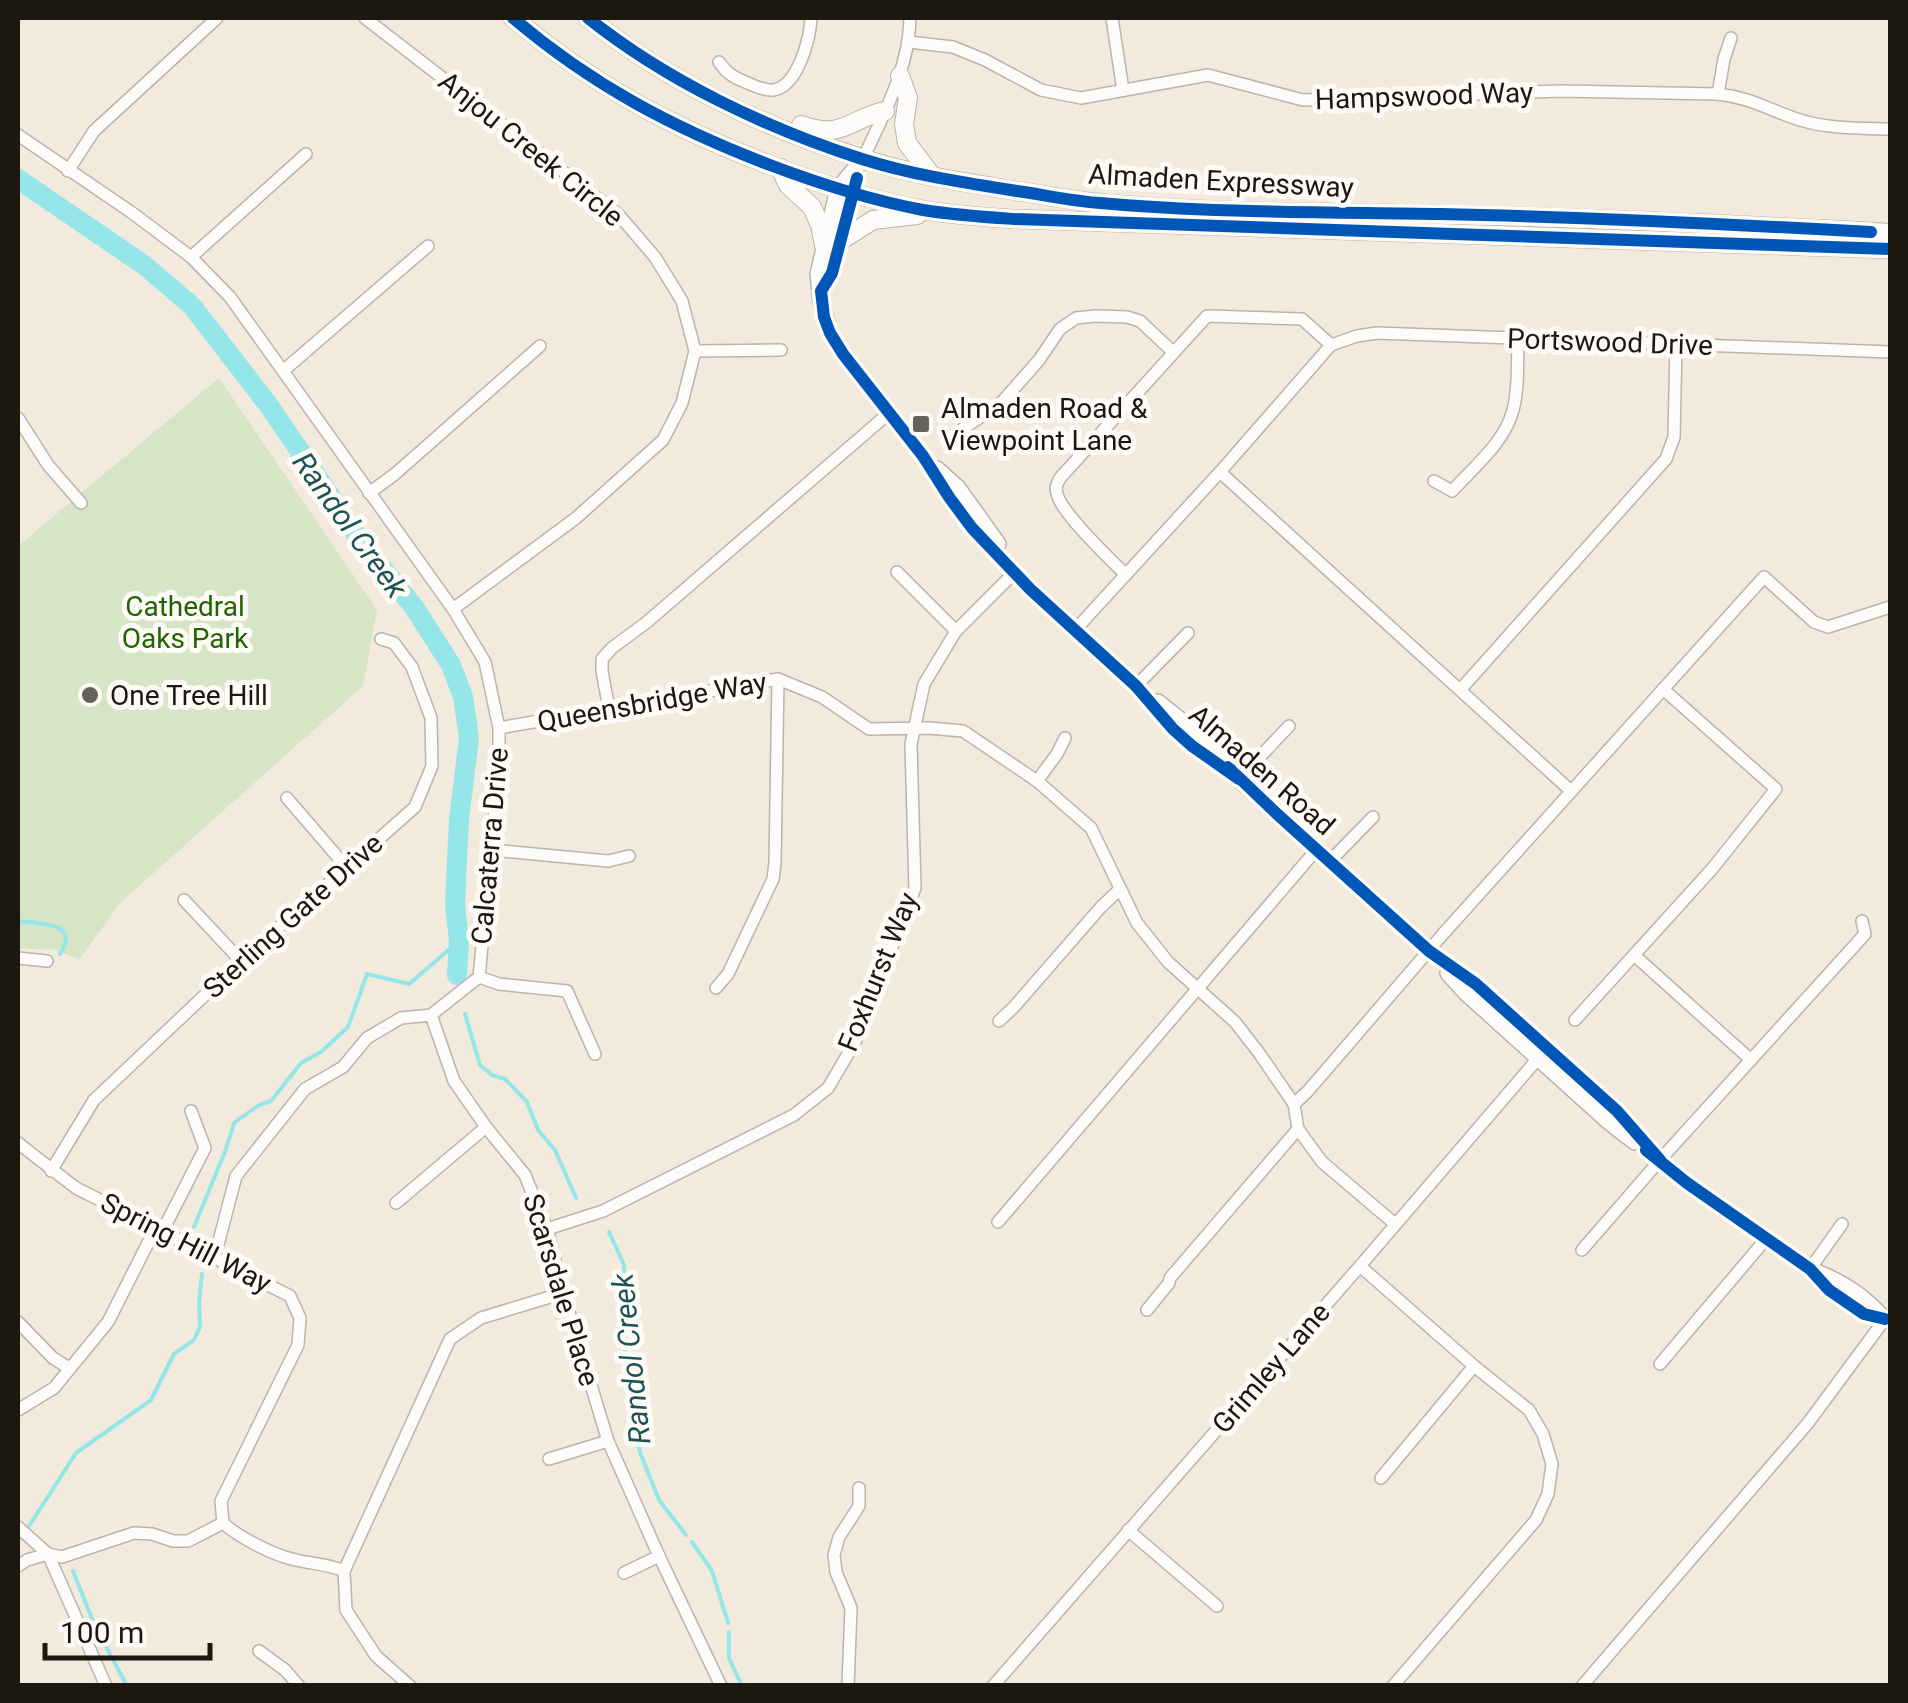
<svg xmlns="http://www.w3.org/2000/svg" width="1908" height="1703" viewBox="0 0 1908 1703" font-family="Roboto,sans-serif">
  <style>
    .green { fill: #d5e5c6 }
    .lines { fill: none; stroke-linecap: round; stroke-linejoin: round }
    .stream { stroke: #95e6e9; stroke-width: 4 }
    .river { stroke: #95e6e9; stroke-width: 20 }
    .street-casing { stroke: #bab4aa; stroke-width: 14 }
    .secondary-casing { stroke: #bab4aa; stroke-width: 18 }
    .primary-casing { stroke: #bab4aa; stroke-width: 20 }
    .street { stroke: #fdfcfa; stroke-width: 11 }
    .secondary { stroke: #fdfcfa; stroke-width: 15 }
    .primary { stroke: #fdfcfa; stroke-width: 18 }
    .cycleway-casing { stroke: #fefbf6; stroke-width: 19 }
    .cycleway { stroke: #0057b8; stroke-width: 12 }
    .poi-dot { fill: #676157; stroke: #fefbf6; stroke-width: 4 }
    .labels { text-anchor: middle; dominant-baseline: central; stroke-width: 10; stroke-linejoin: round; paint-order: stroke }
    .street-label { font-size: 28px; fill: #1c170f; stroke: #fefbf6 }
    .poi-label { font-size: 28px; fill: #1c170f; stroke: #fefbf6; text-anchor: start }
    .park-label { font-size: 28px; fill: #216402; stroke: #fefbf6 }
    .water-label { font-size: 30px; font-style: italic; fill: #1d5256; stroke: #fefbf6 }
  </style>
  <rect width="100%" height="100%" fill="#f2eadd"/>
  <!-- green -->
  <path class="green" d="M 219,378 L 377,610 L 363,686 L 120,903 L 79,960 L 57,950 L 18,948 L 18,546 Z"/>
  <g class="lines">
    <!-- stream -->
    <g class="stream">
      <path d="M 18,921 C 36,923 82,922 60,954"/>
      <path d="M 465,1014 L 480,1065 L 492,1075 L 505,1079 L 527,1102 L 538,1130 L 555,1150 L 576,1198"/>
      <path d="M 194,1227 L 226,1149 L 234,1123 L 259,1105 L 271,1101 L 301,1063 L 321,1052 L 348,1027 L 367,974 L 409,984 L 459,941"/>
      <path d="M 609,1232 L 624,1265 L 625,1351 L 636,1405 L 633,1424 L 641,1455 L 659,1500 L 686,1535"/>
      <path d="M 29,1526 L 76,1453 L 151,1400 L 174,1354 L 194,1340 L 200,1327 L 199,1303 L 202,1274"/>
      <path d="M 692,1542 L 712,1571 L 728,1623"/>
      <path d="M 73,1571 L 94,1624 L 127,1686"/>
      <path d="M 729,1632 L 729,1658 L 742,1686"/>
    </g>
    <!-- river -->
    <path class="river" d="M 18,179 L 144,265 L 192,306 L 270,407 L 362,543 L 414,607 L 451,665 L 463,697 L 469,738 L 459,819 L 455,904 L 459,941 L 457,975"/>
    <defs>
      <g id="street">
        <path d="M 365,18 L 618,214 L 655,257 L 682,301 L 695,351 L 682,403 L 663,440 L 576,518 L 453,609"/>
        <path d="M 1112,18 L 1123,90"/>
        <path d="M 909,42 L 953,47 L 985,60 L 1041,90 L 1081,98 L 1208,75 L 1303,100 L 1561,91 L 1718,94 C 1751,98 1765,108 1794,118 C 1824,129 1859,128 1890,129"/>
        <path d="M 719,62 C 728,75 735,78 750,84 C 757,87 765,91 773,90 C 798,87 810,38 811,18"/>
        <path d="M 1718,94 L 1724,59 L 1731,38"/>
        <path d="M 18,135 L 131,212 L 191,257 L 230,297 L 453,609 L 485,662 L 499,728 L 499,769 L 479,977 L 431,1015 L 401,1018 L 367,1038 L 343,1067 L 305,1089 L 236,1176 L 215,1256"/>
        <path d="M 863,159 C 884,113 909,69 910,18"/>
        <path d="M 68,171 L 94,131 L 217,18"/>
        <path d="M 191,257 L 306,154"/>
        <path d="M 1331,345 L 1357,336 L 1377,333 L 1890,352"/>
        <path d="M 695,351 L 781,350"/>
        <path d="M 283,371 L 428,246"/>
        <path d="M 18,418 L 48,465 L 81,503"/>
        <path d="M 951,437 L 1002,402 L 1039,360 L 1060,329 L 1076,318 L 1095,316 L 1127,317 L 1140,321 L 1173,352"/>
        <path d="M 1220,472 L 1571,791"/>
        <path d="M 1434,481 L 1452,491 C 1474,467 1505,442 1513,410 C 1519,388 1517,361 1518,339"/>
        <path d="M 369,493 L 395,474 L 540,346"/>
        <path d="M 897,572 L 956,631"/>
        <path d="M 1126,575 C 1110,559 1062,514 1057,494 C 1055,486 1057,485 1060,478 L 1207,316 L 1302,319 L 1331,345"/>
        <path d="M 1075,630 L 1220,472 L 1331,345"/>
        <path d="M 1136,686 L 1188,633"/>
        <path d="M 1461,689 L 1666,459 L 1674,437 L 1676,344"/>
        <path d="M 609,709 L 602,671 L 602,659 L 612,648 L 647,622 L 889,413"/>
        <path d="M 499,728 L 778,679 L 822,697 L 869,729 L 929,728 L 963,731 L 1037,781 L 1091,828 L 1137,923 L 1168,962 L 1235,1022 L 1259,1053 L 1294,1104 L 1298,1129 L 1322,1162 L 1395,1224"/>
        <path d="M 1239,779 L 1289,726"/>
        <path d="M 1037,781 L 1057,754 L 1065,738"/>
        <path d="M 287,798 L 348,869"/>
        <path d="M 492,850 L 608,861 L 629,856"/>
        <path d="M 1330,861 L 1373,817"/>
        <path d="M 184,900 L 241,961"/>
        <path d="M 1634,955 L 1751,1060"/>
        <path d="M 18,958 L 47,961"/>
        <path d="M 479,977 L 499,984 L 567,991 L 595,1054"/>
        <path d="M 716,988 L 728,974 L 773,879 L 775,863 L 778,679"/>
        <path d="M 431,1015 L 454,1081 L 486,1127 L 525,1175 L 547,1229 L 563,1293 L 608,1441 L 659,1556 L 721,1686"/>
        <path d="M 1575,1020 L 1712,869 L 1776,789 L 1663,689"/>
        <path d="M 999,1021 L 1014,1007 L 1101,907 L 1119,890"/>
        <path d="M 1294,1104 L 1308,1091 L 1443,934 L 1764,577 L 1814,622 L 1828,627 L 1890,607"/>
        <path d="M 18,1143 L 76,1188 L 290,1296 L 300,1318 L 298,1345 L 221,1501 L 223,1523 C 238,1537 275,1556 296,1560 C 313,1564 328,1564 344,1571"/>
        <path d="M 51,1171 L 94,1100 L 241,961 L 415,807 L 432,766 L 431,718 L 412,667 L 394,643 L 381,639"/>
        <path d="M 396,1203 L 486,1127"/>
        <path d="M 998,1222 L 1317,849"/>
        <path d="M 547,1229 L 603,1211 L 794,1115 L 828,1088 L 855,1042 L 915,888 L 911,744 L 924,684 L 956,631 L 1015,572"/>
        <path d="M 1582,1250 L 1660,1160 L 1865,934 L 1862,921"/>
        <path d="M 1360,1266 L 1474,1366 L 1529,1410 L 1543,1434 L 1552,1464 L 1548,1494 L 1536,1520 L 1393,1686"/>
        <path d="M 1810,1269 L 1842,1224"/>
        <path d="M 1147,1310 L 1169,1283 L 1170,1278 L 1298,1129"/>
        <path d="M 18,1322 L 53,1358 L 69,1368"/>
        <path d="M 1660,1364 L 1766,1239"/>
        <path d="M 18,1410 L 54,1388 L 108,1322 L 149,1241 L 162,1232 L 205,1148 L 191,1111"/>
        <path d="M 549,1459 L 608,1441"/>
        <path d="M 1381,1478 L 1474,1366"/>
        <path d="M 18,1527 L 48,1554 L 106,1686"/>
        <path d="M 1128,1530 L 1217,1606"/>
        <path d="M 18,1566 L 27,1560 L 48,1554 L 62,1557 L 134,1533 L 152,1534 L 173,1541 L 188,1541 L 223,1523"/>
        <path d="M 624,1573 L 659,1556"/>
        <path d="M 259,1651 L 285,1670 L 299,1686"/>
        <path d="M 410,1686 L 376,1656 L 346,1610 L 344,1571 L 450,1339 L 481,1318 L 563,1293"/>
        <path d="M 848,1686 L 851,1608 L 836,1572 L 834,1555 L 839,1537 L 859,1506 L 859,1488"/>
        <path d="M 993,1686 L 1360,1266 L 1541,1055"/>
        <path d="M 1582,1686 L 1808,1423 L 1885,1319"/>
      </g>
      <g id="secondary">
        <path d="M 863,159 L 838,189 L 818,274 L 821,302 L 830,333 L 843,354 L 923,456 L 949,497 L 972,528 L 1030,589 L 1136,686 L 1173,729 L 1192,746 L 1239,779"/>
        <path d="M 821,291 L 832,273 L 856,182"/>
        <path d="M 937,469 L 958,488 L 998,544"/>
        <path d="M 1158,702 L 1203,738 L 1239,779 L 1429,951 L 1476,984 L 1617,1111 L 1660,1160"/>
        <path d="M 1448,973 L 1466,993 L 1609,1122 L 1635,1142"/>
        <path d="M 1653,1155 L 1687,1183 L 1810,1269 L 1829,1290 L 1864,1314 L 1885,1319"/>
        <path d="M 1816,1272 C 1842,1282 1865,1297 1883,1318"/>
      </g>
      <g id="primary">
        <path d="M 513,18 C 592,85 673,128 770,165 C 820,184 870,200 923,210 C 953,215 984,217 1014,219 L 1890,249"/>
        <path d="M 588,18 C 667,81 765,128 861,158 C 911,175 965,182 1017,191 C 1044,195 1071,200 1099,203 C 1216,214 1335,212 1453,215 C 1599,218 1745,225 1890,233"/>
        <path d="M 900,76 L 908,98 L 904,124 L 907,143 L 932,176"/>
        <path d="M 801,125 C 844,140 848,119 885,111"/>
        <path d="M 780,168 L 788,185 L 812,207 L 820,225 L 824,245"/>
        <path d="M 840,241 L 873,220 L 917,215"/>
      </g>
    </defs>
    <!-- street casing -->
    <use href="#street" class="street-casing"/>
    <!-- secondary casing -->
    <use href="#secondary" class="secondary-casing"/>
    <!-- primary casing -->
    <use href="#primary" class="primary-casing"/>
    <!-- street -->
    <use href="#street" class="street"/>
    <!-- secondary -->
    <use href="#secondary" class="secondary"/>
    <!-- primary -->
    <use href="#primary" class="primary"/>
    <defs>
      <g id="cycleway">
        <path d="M 513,18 C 592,85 673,128 770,165 C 820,184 870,200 923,210 C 953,215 984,217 1014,219 L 1890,249"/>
        <path d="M 588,18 C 667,81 766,128 862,159 C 912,175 966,183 1017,191 C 1045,195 1072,201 1100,203 C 1213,213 1327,212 1440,214 C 1584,217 1727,224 1871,232"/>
        <path d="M 857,178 L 832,273 L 821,291 L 824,317 L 830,333 L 843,354 L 923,456 L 949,497 L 972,528 L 1030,589 L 1136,686 L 1173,729 L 1192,746 L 1239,779"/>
        <path d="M 1228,767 L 1277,814 L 1429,951 L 1476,984 L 1617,1111 L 1660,1160"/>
        <path d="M 1646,1150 L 1687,1183 L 1810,1269 L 1829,1290 L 1864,1314 L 1885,1319"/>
      </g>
    </defs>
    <!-- cycleway casing -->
    <use href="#cycleway" class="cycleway-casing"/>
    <!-- cycleway -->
    <use href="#cycleway" class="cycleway"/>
  </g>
  <!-- markers -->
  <g class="poi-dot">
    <rect x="911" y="414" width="20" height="20" rx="5"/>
    <circle cx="90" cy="695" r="10"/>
  </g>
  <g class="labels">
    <!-- street labels -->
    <g class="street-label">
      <text transform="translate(1424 96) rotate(-2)">Hampswood Way</text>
      <text transform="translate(531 149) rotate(39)">Anjou Creek Circle</text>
      <text transform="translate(1221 181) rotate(3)">Almaden Expressway</text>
      <text transform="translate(1610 342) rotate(2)">Portswood Drive</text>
      <text transform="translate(652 702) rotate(-10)">Queensbridge Way</text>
      <text transform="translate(1262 770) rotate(41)">Almaden Road</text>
      <text transform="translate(490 846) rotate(-85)">Calcaterra Drive</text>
      <text transform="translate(293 916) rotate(-42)">Sterling Gate Drive</text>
      <text transform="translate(878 972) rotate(-68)">Foxhurst Way</text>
      <text transform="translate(186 1243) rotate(27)">Spring Hill Way</text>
      <text transform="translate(561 1290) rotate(73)">Scarsdale Place</text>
      <text transform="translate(1271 1368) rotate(-49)">Grimley Lane</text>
    </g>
    <!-- poi labels -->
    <g class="poi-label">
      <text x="941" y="408">Almaden Road &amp;<tspan x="941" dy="32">Viewpoint Lane</tspan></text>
      <text x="110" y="695">One Tree Hill</text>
    </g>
    <!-- park labels -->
    <g class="park-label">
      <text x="185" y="606">Cathedral<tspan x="185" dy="32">Oaks Park</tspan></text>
    </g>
    <!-- water labels -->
    <g class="water-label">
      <text transform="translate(350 525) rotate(54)">Randol Creek</text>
      <text transform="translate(631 1359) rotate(-96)">Randol Creek</text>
    </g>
  </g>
  <!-- border -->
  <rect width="1908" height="1703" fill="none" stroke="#1c170f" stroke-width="40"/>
  <!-- scale -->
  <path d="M45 1643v15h165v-15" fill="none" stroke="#1c170f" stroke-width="5"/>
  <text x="60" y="1643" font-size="30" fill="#1c170f" stroke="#fefbf6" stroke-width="8" paint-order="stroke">100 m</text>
</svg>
